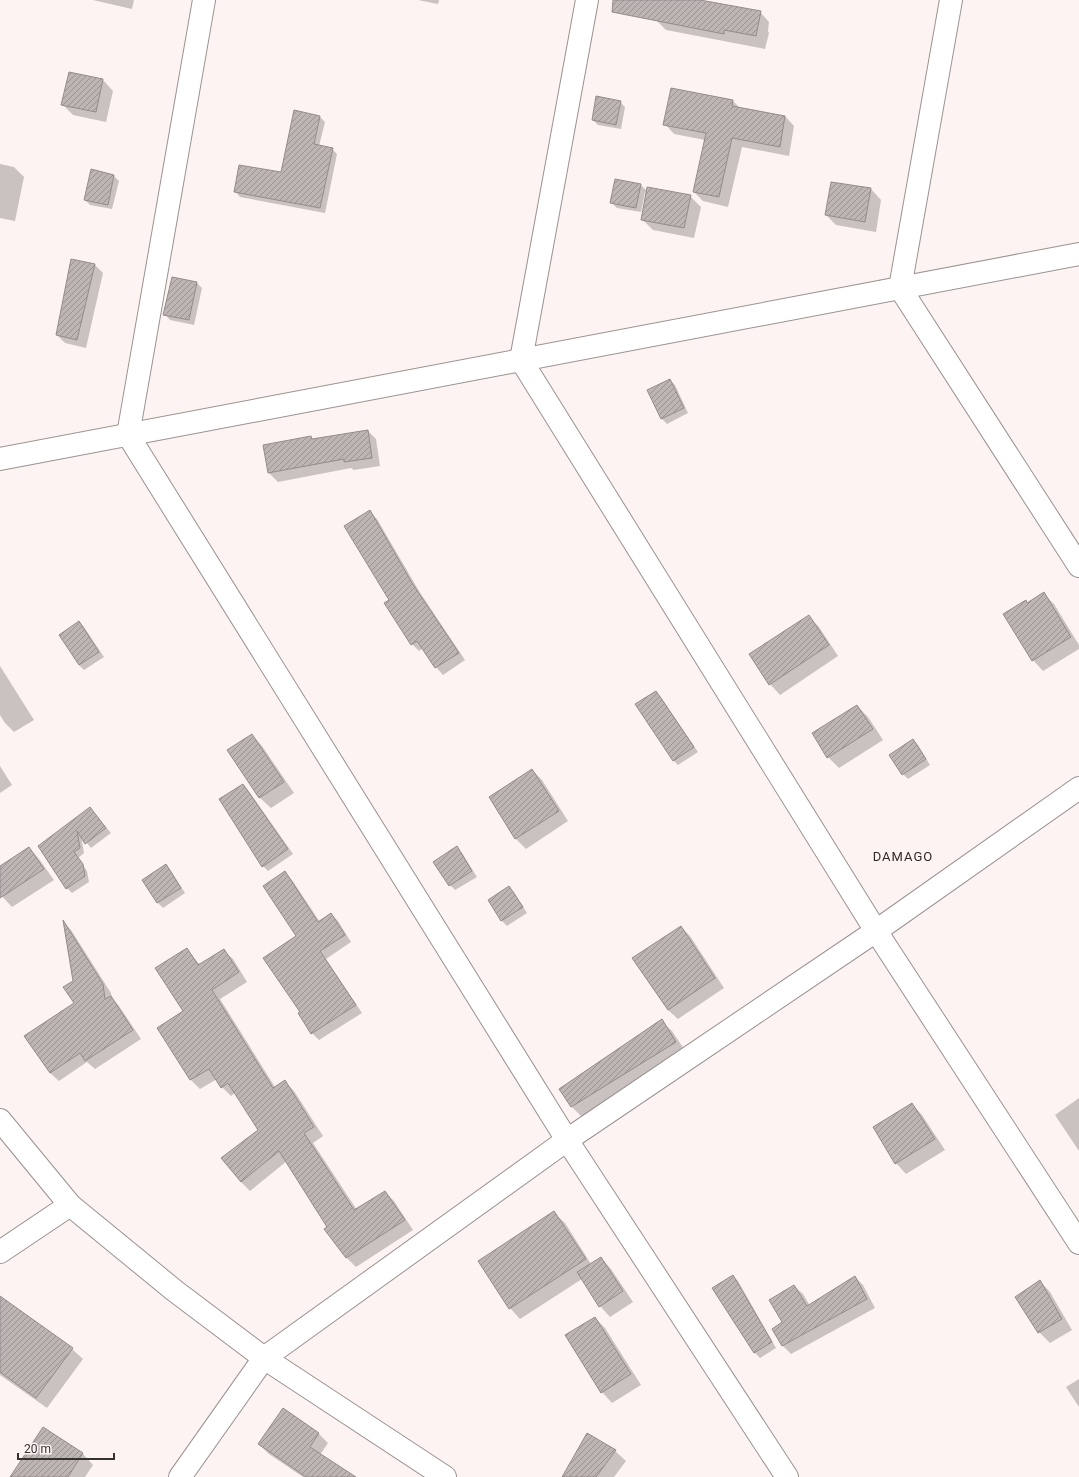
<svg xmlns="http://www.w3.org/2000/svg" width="1079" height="1477" viewBox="0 0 1079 1477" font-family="Roboto,sans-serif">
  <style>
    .shadow { fill: #0003 }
    .building { fill: url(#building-hatch); stroke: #948c8b }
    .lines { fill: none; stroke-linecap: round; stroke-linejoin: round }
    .minor-casing { stroke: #9a9291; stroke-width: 24 }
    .major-casing { stroke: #9a9291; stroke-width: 24 }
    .minor { stroke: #fff; stroke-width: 22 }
    .major { stroke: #fff; stroke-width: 22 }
    .labels { text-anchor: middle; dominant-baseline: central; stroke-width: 4; stroke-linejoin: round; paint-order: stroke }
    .quarter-label { font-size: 13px; letter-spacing: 1px; fill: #302929; stroke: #fcf3f2 }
  </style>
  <defs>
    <pattern id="building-hatch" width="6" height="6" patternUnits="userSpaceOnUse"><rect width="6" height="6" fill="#bdb4b4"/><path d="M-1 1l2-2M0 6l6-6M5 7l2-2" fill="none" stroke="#9a9393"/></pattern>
  </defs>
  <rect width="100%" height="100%" fill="#fcf3f2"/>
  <!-- shadow -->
  <g class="shadow">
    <path d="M 93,0 L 134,0 L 132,9 Z"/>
    <path d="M 418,0 L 439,0 L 438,4 Z"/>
    <path d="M 663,0 L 680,0 L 760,12 L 769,22 L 768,31 L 769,33 L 765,49 L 666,30 L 657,21 Z"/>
    <path d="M 103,80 L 113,91 L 106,122 L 73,115 L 62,104 Z"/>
    <path d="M 671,89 L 733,101 L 740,108 L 785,116 L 794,126 L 789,156 L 742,147 L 728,207 L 703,201 L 694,192 L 705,140 L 674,134 L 665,124 Z"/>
    <path d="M 620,102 L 625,107 L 621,129 L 598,125 L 593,120 Z"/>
    <path d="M 320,117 L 325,122 L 319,146 L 332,149 L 337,154 L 325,213 L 240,197 L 235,191 L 282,173 Z"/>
    <path d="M 0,164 L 14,167 L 24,177 L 15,221 L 0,218 Z"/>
    <path d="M 114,176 L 119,181 L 112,209 L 90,205 L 85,200 Z"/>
    <path d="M 641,185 L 647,191 L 690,196 L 701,207 L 694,238 L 653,230 L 642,219 L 647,192 L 645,192 L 641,212 L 617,208 L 611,202 Z"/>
    <path d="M 871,189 L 881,200 L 876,232 L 836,225 L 826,215 Z"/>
    <path d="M 72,260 L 95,265 L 103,273 L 86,348 L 65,343 L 57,335 Z"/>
    <path d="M 173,278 L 197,283 L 202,288 L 194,325 L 170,320 L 165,314 Z"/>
    <path d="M 670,380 L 675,385 L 688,413 L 667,424 L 662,419 L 649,390 Z"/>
    <path d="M 368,431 L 376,439 L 380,466 L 354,470 L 351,468 L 278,482 L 269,473 L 265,446 L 311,437 L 313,440 Z"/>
    <path d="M 370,512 L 377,519 L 419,591 L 465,660 L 443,675 L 436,667 L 423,648 L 419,651 L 412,644 L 390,601 Z"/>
    <path d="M 1044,594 L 1054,604 L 1079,645 L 1079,649 L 1043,671 L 1033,660 L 1025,601 L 1028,603 Z"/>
    <path d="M 808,616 L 819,627 L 838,656 L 780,695 L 770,684 Z"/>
    <path d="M 79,622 L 84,627 L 104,657 L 84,670 L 79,665 Z"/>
    <path d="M 0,666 L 34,720 L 14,732 L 5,723 L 0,715 Z"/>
    <path d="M 656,692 L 661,697 L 698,752 L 678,765 L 673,760 Z"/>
    <path d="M 857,706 L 868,717 L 883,740 L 839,768 L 828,757 Z"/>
    <path d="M 252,735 L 262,746 L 294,793 L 271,808 L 260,798 L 229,751 Z"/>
    <path d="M 913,740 L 918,745 L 930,765 L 908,779 L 903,774 L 890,755 Z"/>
    <path d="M 0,766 L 12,785 L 0,793 Z"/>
    <path d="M 532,770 L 542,780 L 568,821 L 526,849 L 516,839 L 490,797 Z"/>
    <path d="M 243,785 L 248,790 L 293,854 L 268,871 L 263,866 Z"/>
    <path d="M 90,808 L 111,833 L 91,848 L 81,836 L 84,853 L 78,858 L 87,871 L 89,882 L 72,893 L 67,888 L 39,846 Z"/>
    <path d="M 29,848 L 39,859 L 54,880 L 12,907 L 0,894 L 0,867 Z"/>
    <path d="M 457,848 L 462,853 L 477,877 L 455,890 L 450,885 Z"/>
    <path d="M 166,866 L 171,871 L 185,893 L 163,908 L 158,903 L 143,880 Z"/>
    <path d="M 285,873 L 292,880 L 320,922 L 331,914 L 338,921 L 351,942 L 326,959 L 362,1013 L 319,1040 L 312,1033 L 301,1012 L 298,936 Z"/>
    <path d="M 509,887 L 514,892 L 527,913 L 507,926 L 502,921 L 489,901 Z"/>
    <path d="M 64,923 L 71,930 L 111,993 L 112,998 L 119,1006 L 141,1039 L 95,1069 L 87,1062 L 59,1081 L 50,1073 L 26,1036 L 76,1004 L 74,981 Z"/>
    <path d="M 681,927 L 690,936 L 724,988 L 678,1019 L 668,1010 L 634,958 Z"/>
    <path d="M 187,949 L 200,965 L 223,950 L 233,959 L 247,982 L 220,999 L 275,1087 L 284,1081 L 294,1091 L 323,1136 L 313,1143 L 357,1210 L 385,1192 L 394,1201 L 413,1230 L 356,1267 L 347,1258 L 325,1229 L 329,1227 L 287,1161 L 250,1191 L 241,1182 L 259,1130 L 235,1093 L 231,1096 L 222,1087 L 217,1079 L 200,1089 L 191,1080 L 158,1028 L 184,1012 Z"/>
    <path d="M 661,1021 L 672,1031 L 686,1052 L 582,1117 L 572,1107 L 561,1089 Z"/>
    <path d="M 1079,1098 L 1079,1151 L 1055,1115 Z"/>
    <path d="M 912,1104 L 922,1115 L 945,1150 L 906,1174 L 896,1163 Z"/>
    <path d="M 554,1213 L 565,1223 L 591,1264 L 601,1258 L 611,1269 L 633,1302 L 610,1317 L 600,1306 L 582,1279 L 520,1319 L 510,1308 Z"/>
    <path d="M 733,1276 L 738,1281 L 776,1348 L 760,1358 L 755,1353 L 713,1288 Z"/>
    <path d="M 855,1277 L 863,1285 L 875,1308 L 791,1354 L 783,1346 L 773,1330 L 784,1323 L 794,1286 L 803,1294 L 810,1306 Z"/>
    <path d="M 1040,1281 L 1050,1292 L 1072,1330 L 1050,1343 L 1039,1332 L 1016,1297 Z"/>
    <path d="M 0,1297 L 72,1349 L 83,1359 L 47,1408 L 0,1375 Z"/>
    <path d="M 595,1318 L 605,1328 L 641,1385 L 612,1403 L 602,1392 Z"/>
    <path d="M 1079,1379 L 1079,1407 L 1066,1387 Z"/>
    <path d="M 283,1410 L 319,1434 L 328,1443 L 320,1455 L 352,1477 L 303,1477 L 269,1454 L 259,1444 Z"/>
    <path d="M 43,1428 L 83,1454 L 93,1465 L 85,1477 L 19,1477 Z"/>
    <path d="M 615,1451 L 626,1461 L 614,1477 L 575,1477 Z"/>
  </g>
  <!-- building -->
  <g class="building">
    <path d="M 613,0 L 700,0 L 761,11 L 756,36 L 724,30 L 724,34 L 612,12 Z"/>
    <path d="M 69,72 L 103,79 L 96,112 L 61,105 Z"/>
    <path d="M 671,88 L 733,100 L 732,106 L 785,116 L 780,147 L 732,138 L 719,197 L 693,192 L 706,133 L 663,125 Z"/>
    <path d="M 596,96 L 621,101 L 616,125 L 592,120 Z"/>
    <path d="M 294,110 L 320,116 L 314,144 L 333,148 L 320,208 L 234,192 L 239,165 L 281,172 Z"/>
    <path d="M 91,169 L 114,175 L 108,205 L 84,200 Z"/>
    <path d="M 615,179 L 641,184 L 636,208 L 610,203 Z"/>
    <path d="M 831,182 L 871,188 L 865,222 L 825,215 Z"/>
    <path d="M 647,187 L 691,195 L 684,228 L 641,220 Z"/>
    <path d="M 71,259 L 95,264 L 77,340 L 56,335 Z"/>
    <path d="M 172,277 L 197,282 L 189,320 L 163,315 Z"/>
    <path d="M 670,379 L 684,408 L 661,419 L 647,390 Z"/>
    <path d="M 368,430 L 372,458 L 344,462 L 344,459 L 268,473 L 263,445 L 311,436 L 312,439 Z"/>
    <path d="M 370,510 L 412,583 L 459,653 L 435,668 L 417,641 L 411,645 L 384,603 L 389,600 L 344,526 Z"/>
    <path d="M 1044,592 L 1071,637 L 1032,661 L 1003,614 L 1026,600 L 1027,603 Z"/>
    <path d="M 809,615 L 829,645 L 769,685 L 749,654 Z"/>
    <path d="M 79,621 L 99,652 L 79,665 L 59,635 Z"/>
    <path d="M 656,691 L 694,747 L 673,761 L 635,704 Z"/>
    <path d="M 857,705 L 873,729 L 827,758 L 812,733 Z"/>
    <path d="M 252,734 L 284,782 L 259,798 L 227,750 Z"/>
    <path d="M 913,739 L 926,759 L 902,775 L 889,755 Z"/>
    <path d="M 532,769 L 559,811 L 515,839 L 489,797 Z"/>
    <path d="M 243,784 L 288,849 L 262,867 L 219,799 Z"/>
    <path d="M 90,807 L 106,828 L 85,844 L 77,831 L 80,848 L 74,852 L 83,864 L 85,876 L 66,889 L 38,846 Z"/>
    <path d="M 457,846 L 472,871 L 449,886 L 433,862 Z"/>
    <path d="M 29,847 L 44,869 L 0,898 L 0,866 Z"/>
    <path d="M 166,864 L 181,888 L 157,903 L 142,880 Z"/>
    <path d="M 285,871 L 318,922 L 331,913 L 345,935 L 320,951 L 356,1005 L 311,1034 L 298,1013 L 300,1012 L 263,958 L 296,936 L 263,886 Z"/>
    <path d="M 509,886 L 523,907 L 501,921 L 488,900 Z"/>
    <path d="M 63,920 L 103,984 L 105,999 L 111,996 L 133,1030 L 85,1061 L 80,1053 L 50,1073 L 24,1036 L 74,1003 L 63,987 L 73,981 Z"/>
    <path d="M 681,926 L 715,978 L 668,1010 L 632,958 Z"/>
    <path d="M 187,948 L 198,965 L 224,949 L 239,972 L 212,990 L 273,1088 L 285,1080 L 314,1127 L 304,1133 L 354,1210 L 385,1191 L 405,1220 L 346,1258 L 324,1229 L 327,1227 L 279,1151 L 241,1182 L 221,1158 L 258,1130 L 228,1083 L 221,1088 L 209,1069 L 190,1080 L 157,1028 L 183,1011 L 155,968 Z"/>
    <path d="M 662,1019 L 676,1042 L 571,1107 L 559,1089 Z"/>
    <path d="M 912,1103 L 935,1139 L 895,1164 L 873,1127 Z"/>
    <path d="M 554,1211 L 586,1259 L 509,1309 L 478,1261 Z"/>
    <path d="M 601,1257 L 623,1291 L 599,1307 L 577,1272 Z"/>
    <path d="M 733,1275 L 772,1342 L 754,1353 L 712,1288 Z"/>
    <path d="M 855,1276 L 867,1299 L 782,1346 L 772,1329 L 782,1322 L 769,1300 L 794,1285 L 807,1306 Z"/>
    <path d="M 1040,1280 L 1062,1319 L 1038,1333 L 1015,1297 Z"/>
    <path d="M 0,1296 L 73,1348 L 36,1398 L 0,1372 Z"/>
    <path d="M 595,1317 L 631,1374 L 601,1393 L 565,1335 Z"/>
    <path d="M 283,1408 L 319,1433 L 310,1447 L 356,1477 L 306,1477 L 258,1444 Z"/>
    <path d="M 43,1427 L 83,1453 L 68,1477 L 10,1477 Z"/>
    <path d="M 587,1433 L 616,1450 L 596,1477 L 562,1477 Z"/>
  </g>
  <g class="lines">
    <defs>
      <g id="minor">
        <path d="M 204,0 L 128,435 L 567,1140 L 787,1477"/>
        <path d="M 587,0 L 521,360 L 876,931 L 1079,1243"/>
        <path d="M 951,0 L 900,288 L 1079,566"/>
        <path d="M 0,459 L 1079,254"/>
        <path d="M 0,1252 L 70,1205"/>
        <path d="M 264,1358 L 567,1140 L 876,931 L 1079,788"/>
      </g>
      <g id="major">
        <path d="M 0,1120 L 70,1205 L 175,1291 L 264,1358 L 445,1477"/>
        <path d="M 180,1477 L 264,1358"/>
      </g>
    </defs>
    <!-- minor casing -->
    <use href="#minor" class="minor-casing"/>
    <!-- major casing -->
    <use href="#major" class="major-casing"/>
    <!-- minor -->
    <use href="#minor" class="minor"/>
    <!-- major -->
    <use href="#major" class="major"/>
  </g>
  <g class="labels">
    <!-- quarter labels -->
    <g class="quarter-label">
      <text x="903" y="856">DAMAGO</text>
    </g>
  </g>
  <!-- scale -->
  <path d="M18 1453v6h96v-6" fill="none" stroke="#343131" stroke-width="2"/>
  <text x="24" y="1453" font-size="12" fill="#343131" stroke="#fcf3f2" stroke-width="3" paint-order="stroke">20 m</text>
</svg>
